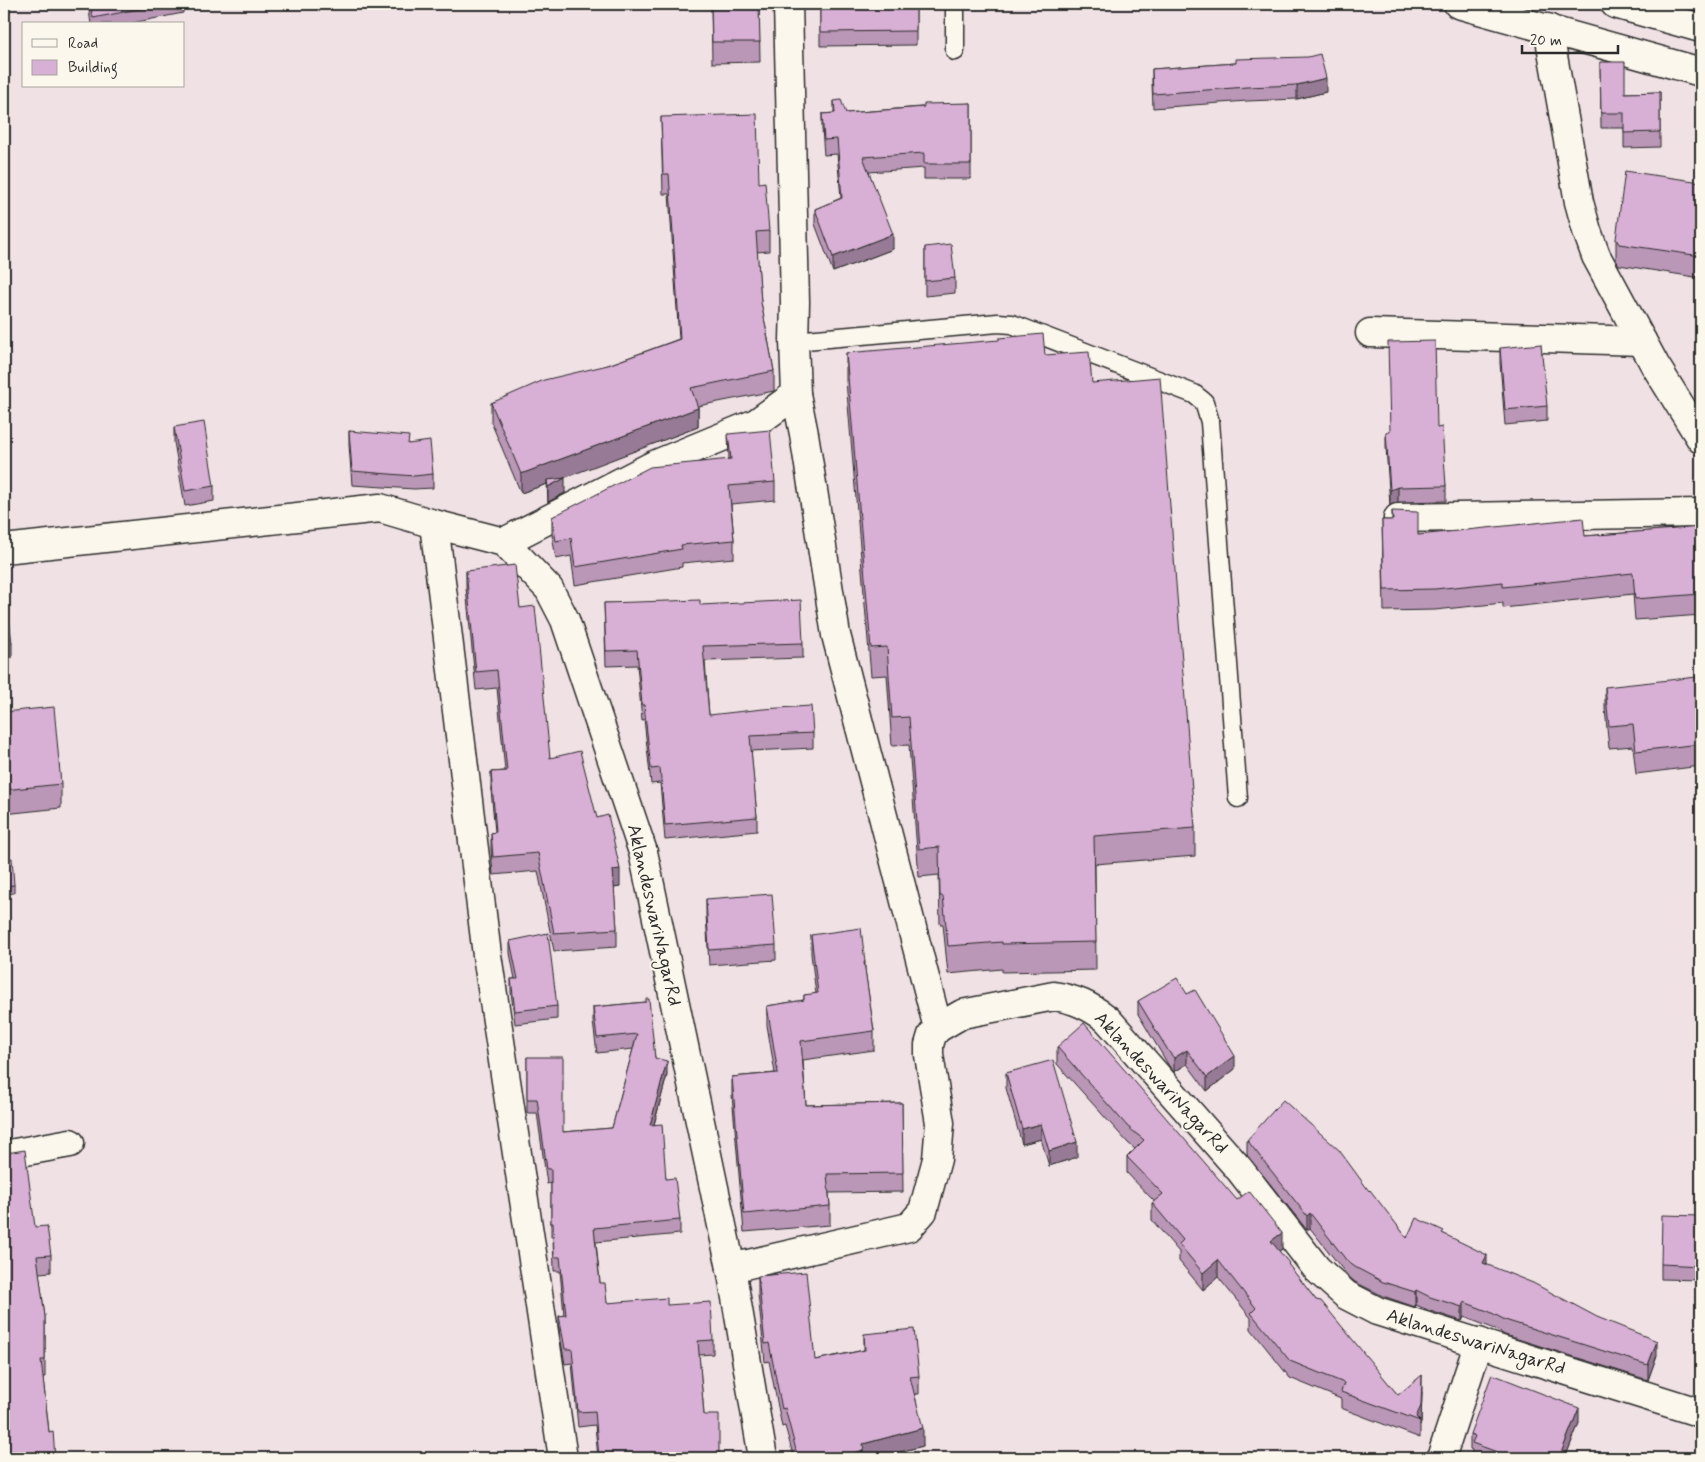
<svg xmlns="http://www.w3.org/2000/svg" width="1705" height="1462" viewBox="0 0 1705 1462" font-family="Mynerve,sans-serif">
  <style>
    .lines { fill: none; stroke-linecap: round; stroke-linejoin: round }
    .service-casing { stroke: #2b2b2b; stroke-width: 21 }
    .minor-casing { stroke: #2b2b2b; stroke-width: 31 }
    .trunk-casing { stroke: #2b2b2b; stroke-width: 31 }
    .service { stroke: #fbf7ec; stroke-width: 18 }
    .minor { stroke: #fbf7ec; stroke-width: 28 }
    .trunk { stroke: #fbf7ec; stroke-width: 28 }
    .wall { fill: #ba96b7; stroke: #2b2b2b }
    .shaded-wall { fill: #977a95; stroke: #2b2b2b }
    .building { fill: #d8afd5; stroke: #2b2b2b }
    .labels { text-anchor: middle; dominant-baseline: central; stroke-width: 4; stroke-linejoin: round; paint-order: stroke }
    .street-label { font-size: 19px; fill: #2b2b2b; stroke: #fbf7ec }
  </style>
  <rect width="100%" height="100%" fill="#f0e1e5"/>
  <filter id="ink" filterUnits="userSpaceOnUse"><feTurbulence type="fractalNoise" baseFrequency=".02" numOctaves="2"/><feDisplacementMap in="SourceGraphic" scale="10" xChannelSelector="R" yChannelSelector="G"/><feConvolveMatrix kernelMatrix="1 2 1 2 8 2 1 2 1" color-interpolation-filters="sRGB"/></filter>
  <g filter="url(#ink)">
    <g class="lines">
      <defs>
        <g id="service">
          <path d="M 955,51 L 955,4"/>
          <path d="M 794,341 L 998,323 L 1012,324 L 1194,394 L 1204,402 L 1210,422 L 1238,798"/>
        </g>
        <g id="minor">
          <path d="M 1548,28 L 1579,202 L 1587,231 L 1596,256 L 1655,365 L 1701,439"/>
          <path d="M 1370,333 L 1642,341"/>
          <path d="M 796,394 L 804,434 L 836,635 L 938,1028"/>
          <path d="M 1398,518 L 1701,513"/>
          <path d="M 434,524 L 504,542 L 549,589 L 565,620 L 643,852 L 731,1268 L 763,1458"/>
          <path d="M 504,542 L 654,465 L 756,423 L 796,394 L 794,341 L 795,302 L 788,4"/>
          <path d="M 4,549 L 380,508 L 434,524 L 487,955 L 563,1458"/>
          <path d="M 4,1155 L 70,1143"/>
          <path d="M 731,1268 L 909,1227 L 923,1211 L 937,1159 L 940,1123 L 929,1055 L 929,1045 L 932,1035 L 938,1028 L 962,1014 L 1054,996 C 1075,999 1090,1006 1107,1019 L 1240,1170 L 1317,1269 L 1346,1295 L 1377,1311 L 1701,1413"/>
          <path d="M 1441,1458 L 1479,1342"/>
        </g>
        <g id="trunk">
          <path d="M 1458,4 L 1701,72"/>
          <path d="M 1615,4 L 1701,28"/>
        </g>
      </defs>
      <!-- service casing -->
      <use href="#service" class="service-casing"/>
      <!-- minor casing -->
      <use href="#minor" class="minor-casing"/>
      <!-- trunk casing -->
      <use href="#trunk" class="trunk-casing"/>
      <!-- service -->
      <use href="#service" class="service"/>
      <!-- minor -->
      <use href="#minor" class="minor"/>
      <!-- trunk -->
      <use href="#trunk" class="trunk"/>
    </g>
    <!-- wall -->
    <g class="wall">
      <path d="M 88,4 L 183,4 L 183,13 L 127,24 L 91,24 Z"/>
      <path d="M 711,4 L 759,4 L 760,62 L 712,63 Z"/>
      <path d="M 820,4 L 916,4 L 916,45 L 820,46 Z"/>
      <path d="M 1600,62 L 1625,93 L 1660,92 L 1660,147 L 1624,148 L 1624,128 L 1601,128 Z"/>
      <path d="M 1236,63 L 1326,92 L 1297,99 L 1247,101 L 1153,108 L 1152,83 L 1152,69 Z"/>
      <path d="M 834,101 L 846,113 L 971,103 L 971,179 L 924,179 L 924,168 L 869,172 L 893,249 L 833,272 L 815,224 L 815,209 L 841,198 L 837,154 L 824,155 L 822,129 L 822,114 L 834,113 Z"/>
      <path d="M 661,117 L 759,183 L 769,231 L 769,251 L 757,252 L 761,302 L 774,371 L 774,391 L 698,406 L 698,427 L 561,478 L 565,493 L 548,502 L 547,484 L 521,493 L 491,422 L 491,403 L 608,365 L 679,339 L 669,194 L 663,194 Z"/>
      <path d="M 1701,182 L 1701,278 L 1619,265 L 1616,260 L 1616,239 Z"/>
      <path d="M 925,247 L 955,278 L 955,293 L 925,296 Z"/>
      <path d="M 1500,348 L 1547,406 L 1547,421 L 1505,425 L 1500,363 Z"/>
      <path d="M 846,353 L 1045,355 L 1092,383 L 1195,828 L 1195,856 L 1095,864 L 1096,970 L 1002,972 L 1002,969 L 948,974 L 943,924 L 940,924 L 939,875 L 919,877 L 909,745 L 892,746 L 887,675 L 871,676 L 846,381 Z"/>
      <path d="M 174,427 L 214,486 L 214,501 L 185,506 L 174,442 Z"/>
      <path d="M 1437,428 L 1446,486 L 1446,501 L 1398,502 L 1390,505 L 1386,447 L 1386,432 Z"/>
      <path d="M 349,431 L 409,444 L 433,474 L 433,488 L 414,489 L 352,485 L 349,445 Z"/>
      <path d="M 728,434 L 775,482 L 775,500 L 731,504 L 734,540 L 734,558 L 682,563 L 682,567 L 575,585 L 571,556 L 556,559 L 552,535 L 552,517 L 729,459 Z"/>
      <path d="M 1392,511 L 1418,535 L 1585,536 L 1701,527 L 1701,615 L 1635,620 L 1633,594 L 1503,608 L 1503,603 L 1435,610 L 1384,611 L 1382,520 L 1392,520 Z"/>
      <path d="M 466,571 L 520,608 L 550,758 L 597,818 L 620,887 L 614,888 L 617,929 L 617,947 L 554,951 L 538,871 L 493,875 L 491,850 L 491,833 L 495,832 L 491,790 L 491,772 L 505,771 L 497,688 L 476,690 L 466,588 Z"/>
      <path d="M 604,603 L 700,605 L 803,643 L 803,658 L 705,661 L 709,715 L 813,733 L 813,748 L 751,751 L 757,817 L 757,831 L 665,840 L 660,783 L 651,784 L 644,719 L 642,720 L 637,665 L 606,666 Z"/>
      <path d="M 4,604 L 12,643 L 12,658 L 4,659 Z"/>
      <path d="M 1605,687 L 1701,715 L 1701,766 L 1636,774 L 1633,746 L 1609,748 L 1605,709 Z"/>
      <path d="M 4,712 L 61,784 L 61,808 L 4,814 Z"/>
      <path d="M 4,859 L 14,885 L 14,893 L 4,894 Z"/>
      <path d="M 706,899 L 776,945 L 776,960 L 709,965 L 706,914 Z"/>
      <path d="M 811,935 L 865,962 L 865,970 L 874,1031 L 874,1050 L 803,1060 L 806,1105 L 902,1103 L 903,1192 L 829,1193 L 830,1206 L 830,1225 L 744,1232 L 732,1095 L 732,1077 L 775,1073 L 767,1025 L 767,1006 L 804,1000 L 804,995 L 816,994 L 811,954 Z"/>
      <path d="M 510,941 L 557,1006 L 557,1019 L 515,1024 L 511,992 L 511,979 L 515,979 L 510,953 Z"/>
      <path d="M 1187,994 L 1235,1069 L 1207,1091 L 1187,1064 L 1174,1072 L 1169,1066 L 1138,1014 L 1138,1001 Z"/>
      <path d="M 646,1002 L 655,1058 L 667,1075 L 654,1125 L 666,1179 L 680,1220 L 680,1234 L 596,1242 L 600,1283 L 607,1303 L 667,1305 L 713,1340 L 713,1354 L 699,1355 L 704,1415 L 719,1458 L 598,1458 L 595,1425 L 578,1427 L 572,1363 L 565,1364 L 559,1330 L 559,1316 L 564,1315 L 560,1271 L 554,1271 L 553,1237 L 551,1237 L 551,1183 L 547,1184 L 537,1113 L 527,1113 L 527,1057 L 563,1132 L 612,1128 L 633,1049 L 597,1053 L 593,1022 L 593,1007 Z"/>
      <path d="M 1057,1047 L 1237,1200 L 1282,1249 L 1279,1251 L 1289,1266 L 1316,1300 L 1398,1395 L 1422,1392 L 1421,1423 L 1420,1425 L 1420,1438 L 1341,1408 L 1341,1399 L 1290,1378 L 1251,1329 L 1251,1318 L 1218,1277 L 1203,1290 L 1179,1261 L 1179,1252 L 1152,1220 L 1152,1203 L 1154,1201 L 1127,1173 L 1127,1157 L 1135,1149 L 1128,1143 L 1057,1064 Z"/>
      <path d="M 1006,1073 L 1077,1157 L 1049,1166 L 1041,1139 L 1022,1144 L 1006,1088 Z"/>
      <path d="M 1247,1140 L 1369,1191 L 1407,1238 L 1444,1234 L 1487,1265 L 1657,1355 L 1648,1380 L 1505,1335 L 1490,1327 L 1464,1317 L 1462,1321 L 1430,1311 L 1416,1305 L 1415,1307 L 1383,1296 L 1355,1282 L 1347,1275 L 1310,1228 L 1307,1230 L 1247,1155 Z"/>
      <path d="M 1701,1216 L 1701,1280 L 1661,1279 L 1661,1264 Z"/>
      <path d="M 35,1227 L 51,1255 L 51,1272 L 39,1273 L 45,1317 L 45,1377 L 43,1377 L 49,1432 L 4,1458 Z"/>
      <path d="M 758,1276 L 815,1360 L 864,1350 L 864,1334 L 919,1376 L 919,1394 L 915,1394 L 923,1446 L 876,1458 L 794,1458 L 785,1426 L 782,1427 L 769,1361 L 765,1362 L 758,1294 Z"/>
      <path d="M 1579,1423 L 1565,1458 L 1466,1458 L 1474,1458 L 1472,1458 L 1472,1450 L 1470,1449 L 1470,1434 Z"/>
    </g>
    <!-- shaded-wall -->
    <g class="shaded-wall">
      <path d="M 1326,78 L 1326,92 L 1297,99 L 1297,85 Z"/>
      <path d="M 893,234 L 893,249 L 833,272 L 833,257 Z"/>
      <path d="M 698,408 L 698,427 L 548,484 L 547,480 L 547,484 L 521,493 L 521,474 Z"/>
      <path d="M 565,478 L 565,493 L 548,502 L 548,487 Z"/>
      <path d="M 1398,487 L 1398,502 L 1390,505 L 1390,490 Z"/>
      <path d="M 620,869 L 620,887 L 613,888 L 613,870 Z"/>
      <path d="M 1187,1050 L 1187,1064 L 1174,1072 L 1174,1058 Z"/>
      <path d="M 1235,1056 L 1235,1069 L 1207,1091 L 1207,1077 Z"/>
      <path d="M 667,1061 L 667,1075 L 650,1139 L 650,1125 Z"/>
      <path d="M 1041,1124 L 1041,1139 L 1022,1144 L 1022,1129 Z"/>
      <path d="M 1077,1142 L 1077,1157 L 1049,1166 L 1049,1151 Z"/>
      <path d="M 1310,1213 L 1310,1228 L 1307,1230 L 1307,1216 Z"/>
      <path d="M 1282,1233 L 1282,1249 L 1271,1257 L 1271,1241 Z"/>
      <path d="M 1487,1255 L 1487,1270 L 1483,1263 Z"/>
      <path d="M 1218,1260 L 1218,1277 L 1203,1290 L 1203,1273 Z"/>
      <path d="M 1416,1290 L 1416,1305 L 1415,1307 L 1415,1292 Z"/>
      <path d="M 1464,1302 L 1464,1317 L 1462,1321 L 1462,1307 Z"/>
      <path d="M 1657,1341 L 1657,1355 L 1648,1380 L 1648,1365 Z"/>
      <path d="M 1422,1375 L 1422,1392 L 1421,1423 L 1420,1425 L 1420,1421 L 1416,1417 Z"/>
      <path d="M 1579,1408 L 1579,1423 L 1565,1458 L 1559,1458 Z"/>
      <path d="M 923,1428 L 923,1446 L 876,1458 L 834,1458 L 863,1444 Z"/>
    </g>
    <!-- building -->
    <g class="building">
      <path d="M 90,4 L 164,4 L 93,18 Z"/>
      <path d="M 711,4 L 759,4 L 760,42 L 712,42 Z"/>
      <path d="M 820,4 L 916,4 L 916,31 L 820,32 Z"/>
      <path d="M 1320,54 L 1326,78 L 1297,85 L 1247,87 L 1153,94 L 1152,69 L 1236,63 L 1236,59 L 1308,57 Z"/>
      <path d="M 1600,62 L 1625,62 L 1625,93 L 1660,92 L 1660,132 L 1624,133 L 1624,113 L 1601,113 Z"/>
      <path d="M 841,100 L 846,113 L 924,107 L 924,104 L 971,103 L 971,164 L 924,164 L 924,153 L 863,157 L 893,234 L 833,257 L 815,209 L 842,198 L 837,139 L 824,140 L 822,114 L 835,113 L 834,101 Z"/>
      <path d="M 757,114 L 759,183 L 765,182 L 769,231 L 756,232 L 761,302 L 774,371 L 691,388 L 698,408 L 521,474 L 491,403 L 544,380 L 608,365 L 680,339 L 669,174 L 663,174 L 661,117 Z"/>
      <path d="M 1625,171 L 1701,182 L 1701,256 L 1619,244 L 1616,239 Z"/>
      <path d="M 951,244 L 955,278 L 925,281 L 925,247 Z"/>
      <path d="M 1043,334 L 1045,355 L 1089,352 L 1092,383 L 1160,377 L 1195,828 L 1094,836 L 1096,942 L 1002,944 L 1002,942 L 948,946 L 943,896 L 940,896 L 939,847 L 919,849 L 909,717 L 892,718 L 887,647 L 871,648 L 846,353 L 999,340 L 999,338 Z"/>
      <path d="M 1435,341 L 1437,428 L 1442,427 L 1446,486 L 1398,487 L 1390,490 L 1386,432 L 1390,432 L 1388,342 Z"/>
      <path d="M 1541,344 L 1547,406 L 1505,410 L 1500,348 Z"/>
      <path d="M 204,422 L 214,486 L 185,491 L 174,427 Z"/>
      <path d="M 770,430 L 775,482 L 729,486 L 734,540 L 681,545 L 682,549 L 575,567 L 571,538 L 556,541 L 552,517 L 650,467 L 731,459 L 728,434 Z"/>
      <path d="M 349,431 L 409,436 L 408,444 L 430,441 L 433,474 L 414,476 L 352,471 Z"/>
      <path d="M 565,478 L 548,487 L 547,480 Z"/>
      <path d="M 1392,511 L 1418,512 L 1418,535 L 1583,518 L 1585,536 L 1701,527 L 1701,594 L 1635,599 L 1633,573 L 1503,587 L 1503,582 L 1435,589 L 1384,590 L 1382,520 L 1393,520 Z"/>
      <path d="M 515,565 L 520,608 L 535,606 L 550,758 L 580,751 L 597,818 L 608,815 L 620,869 L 613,870 L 617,929 L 554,933 L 538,853 L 493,857 L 491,833 L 496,832 L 491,772 L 507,771 L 497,670 L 476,672 L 466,571 Z"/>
      <path d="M 700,600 L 700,605 L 801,600 L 803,643 L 703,646 L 709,715 L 763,709 L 811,706 L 813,733 L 750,736 L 757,817 L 665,825 L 660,768 L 651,769 L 644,705 L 642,705 L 637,650 L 606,651 L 604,603 Z"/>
      <path d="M 7,603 L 12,643 L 4,644 L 4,604 Z"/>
      <path d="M 1697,677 L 1701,715 L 1701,744 L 1636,751 L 1633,724 L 1609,726 L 1605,687 Z"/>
      <path d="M 54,707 L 61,784 L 4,790 L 4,712 Z"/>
      <path d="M 12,858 L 14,885 L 4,886 L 4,859 Z"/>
      <path d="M 772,894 L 776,945 L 709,950 L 706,899 Z"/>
      <path d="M 861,928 L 865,962 L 864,962 L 874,1031 L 801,1041 L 806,1105 L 902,1103 L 903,1173 L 827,1174 L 830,1206 L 744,1214 L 732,1077 L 778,1073 L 767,1006 L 804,1000 L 804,995 L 818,993 L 811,935 Z"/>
      <path d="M 548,933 L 557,1006 L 515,1011 L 511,979 L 518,979 L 510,941 Z"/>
      <path d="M 1177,978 L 1187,994 L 1195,990 L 1235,1056 L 1207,1077 L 1187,1050 L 1174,1058 L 1169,1052 L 1138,1001 Z"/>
      <path d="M 646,999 L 649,999 L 655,1058 L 667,1061 L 650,1125 L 662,1124 L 666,1179 L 675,1178 L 680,1220 L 594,1228 L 600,1283 L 605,1283 L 607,1303 L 667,1298 L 667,1305 L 711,1302 L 713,1340 L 698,1341 L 704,1415 L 719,1415 L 719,1458 L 599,1458 L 595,1411 L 578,1412 L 572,1349 L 565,1349 L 559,1316 L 566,1315 L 560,1257 L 554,1257 L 553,1223 L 551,1223 L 551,1169 L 547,1169 L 537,1099 L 527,1099 L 527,1057 L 563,1057 L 563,1132 L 612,1128 L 637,1034 L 597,1038 L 593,1007 L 646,1002 Z"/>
      <path d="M 1084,1023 L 1237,1200 L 1249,1191 L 1282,1233 L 1271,1241 L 1289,1263 L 1288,1264 L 1316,1300 L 1321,1301 L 1398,1395 L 1422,1375 L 1421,1406 L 1416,1417 L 1420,1421 L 1341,1392 L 1344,1383 L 1290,1361 L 1251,1313 L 1256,1308 L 1218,1260 L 1203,1273 L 1179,1244 L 1183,1240 L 1152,1203 L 1163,1194 L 1127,1157 L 1144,1140 L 1128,1127 L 1057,1047 Z"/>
      <path d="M 1053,1060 L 1077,1142 L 1049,1151 L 1041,1124 L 1022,1129 L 1006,1073 Z"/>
      <path d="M 1283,1100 L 1339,1150 L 1369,1191 L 1370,1190 L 1407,1238 L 1416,1218 L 1444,1231 L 1442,1233 L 1487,1255 L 1483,1263 L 1533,1283 L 1597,1317 L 1657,1341 L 1648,1365 L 1505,1320 L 1490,1312 L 1464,1302 L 1462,1307 L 1430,1297 L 1416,1290 L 1415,1292 L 1383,1282 L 1355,1267 L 1347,1261 L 1310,1213 L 1307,1216 L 1247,1140 Z"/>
      <path d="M 25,1150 L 35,1227 L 47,1226 L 51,1255 L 37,1256 L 45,1317 L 45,1360 L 41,1360 L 49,1432 L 53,1431 L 55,1458 L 4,1458 L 4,1153 L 6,1153 Z"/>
      <path d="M 1662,1215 L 1701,1216 L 1701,1266 L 1661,1264 Z"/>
      <path d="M 806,1272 L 815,1360 L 865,1350 L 864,1334 L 914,1329 L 919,1376 L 910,1377 L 923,1428 L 863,1444 L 864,1450 L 834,1458 L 798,1458 L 785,1408 L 782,1409 L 769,1343 L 765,1344 L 758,1276 Z"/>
      <path d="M 1492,1374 L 1579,1408 L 1559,1458 L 1514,1458 L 1472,1443 L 1475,1436 L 1470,1434 Z"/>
    </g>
  </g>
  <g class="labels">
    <!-- street labels -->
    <g class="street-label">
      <text transform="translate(654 915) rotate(77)">AklandeswariNagarRd</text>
      <text transform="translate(1161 1083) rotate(47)">AklandeswariNagarRd</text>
      <text transform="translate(1476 1342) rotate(17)">AklandeswariNagarRd</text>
    </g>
  </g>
  <!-- margin -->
  <rect width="1705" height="1462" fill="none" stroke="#fbf7ec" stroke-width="20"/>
  <rect x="10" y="10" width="1685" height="1442" fill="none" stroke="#2b2b2b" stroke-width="2" filter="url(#ink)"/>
  <!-- legend -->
  <rect x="22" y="22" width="162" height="65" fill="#fbf7ec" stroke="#a8a59f"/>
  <rect x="32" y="39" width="25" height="8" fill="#fbf7ec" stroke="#a8a59f"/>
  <text x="68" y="48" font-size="15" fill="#2b2b2b">Road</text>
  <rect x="32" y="60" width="25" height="15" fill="#d8afd5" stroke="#a8a59f"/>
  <text x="68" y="72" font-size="15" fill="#2b2b2b">Building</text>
  <!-- scale -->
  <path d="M1522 45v8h96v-8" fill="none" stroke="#2b2b2b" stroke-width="2.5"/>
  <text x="1530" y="45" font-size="15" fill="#2b2b2b" stroke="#fbf7ec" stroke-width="4" paint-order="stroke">20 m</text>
</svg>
